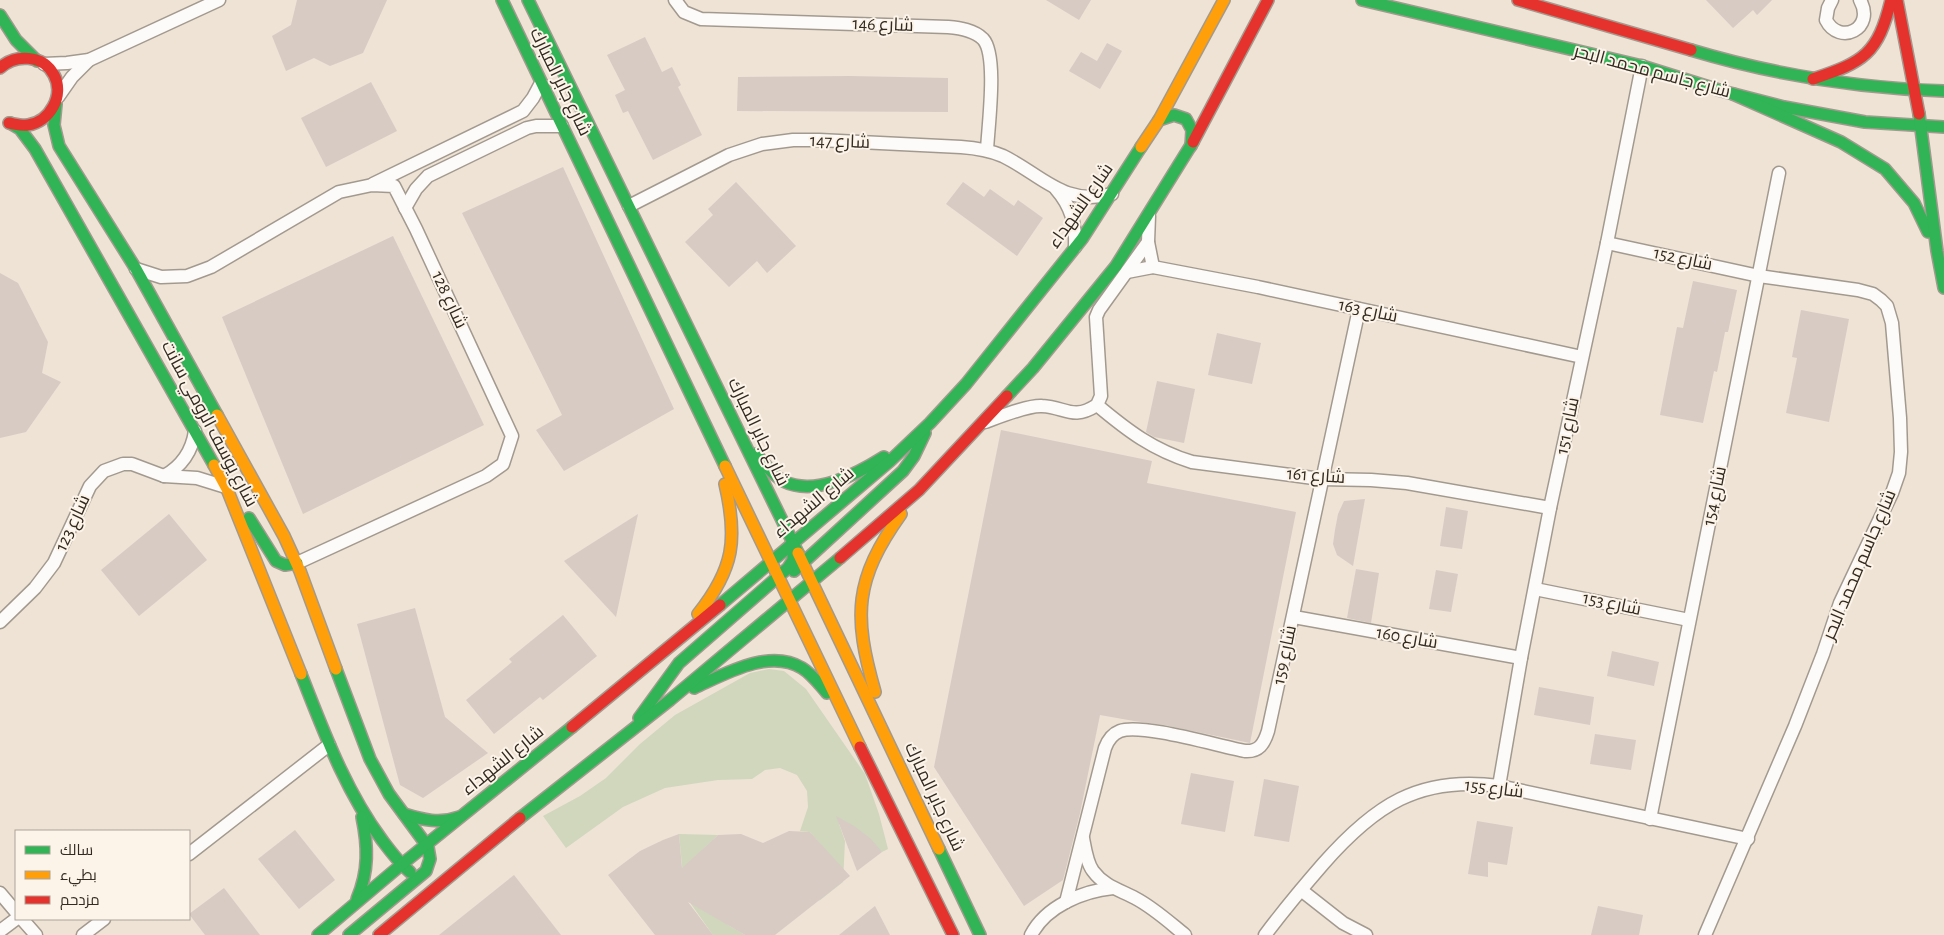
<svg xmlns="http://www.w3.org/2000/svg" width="1944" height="935" viewBox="0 0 1944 935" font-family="'Alegreya Sans',Cairo,sans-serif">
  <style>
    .green { fill: #d0d7bd }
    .building { fill: #d7cbc4 }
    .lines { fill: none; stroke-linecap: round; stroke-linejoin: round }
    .street-casing { stroke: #a39a8f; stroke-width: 15 }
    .fast-casing { stroke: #a39a8f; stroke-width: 14 }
    .slow-casing { stroke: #a39a8f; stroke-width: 14 }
    .jam-casing { stroke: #a39a8f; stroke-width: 14 }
    .street { stroke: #fdfbf9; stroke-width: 12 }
    .fast { stroke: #30b455; stroke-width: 11 }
    .slow { stroke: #ff9f0a; stroke-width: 11 }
    .jam { stroke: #e5322d; stroke-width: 11 }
    .labels { text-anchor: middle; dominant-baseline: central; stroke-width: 4; stroke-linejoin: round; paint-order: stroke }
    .street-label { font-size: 18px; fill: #332a21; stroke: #fcf3e9 }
  </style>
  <rect width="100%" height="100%" fill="#efe3d5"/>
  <!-- green -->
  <g class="green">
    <path d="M 769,669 L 784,671 L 806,689 L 865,774 L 879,814 L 888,849 L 882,852 L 839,824 L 845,841 L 843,882 L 819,901 L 829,884 L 823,847 L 810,832 L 800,831 L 808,807 L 807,791 L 797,775 L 780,768 L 765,770 L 752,779 L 718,780 L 665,788 L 623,807 L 566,848 L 543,816 L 580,796 L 606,778 L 640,744 L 675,715 L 750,673 Z"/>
    <path d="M 679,834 L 718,835 L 702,850 L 713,910 L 728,925 L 745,935 L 713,935 L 691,904 L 684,886 Z"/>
  </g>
  <!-- building -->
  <g class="building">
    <path d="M 297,0 L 387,0 L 363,53 L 330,66 L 314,58 L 286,71 L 272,36 L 291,25 Z"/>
    <path d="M 1046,0 L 1091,0 L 1079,20 Z"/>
    <path d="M 1706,0 L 1772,0 L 1757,15 L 1753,10 L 1733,28 Z"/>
    <path d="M 645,37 L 662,72 L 672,67 L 681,85 L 678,87 L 702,135 L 653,160 L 628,111 L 623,113 L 615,95 L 625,90 L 607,55 Z"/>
    <path d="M 1107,43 L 1122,51 L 1100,89 L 1069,71 L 1081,52 L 1097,61 Z"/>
    <path d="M 850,76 L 948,78 L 948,112 L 737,111 L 738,77 Z"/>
    <path d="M 371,82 L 397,131 L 326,167 L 301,118 Z"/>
    <path d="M 563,167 L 674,409 L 564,471 L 536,430 L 562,415 L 462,213 Z"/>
    <path d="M 736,182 L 796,246 L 767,273 L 757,261 L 729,287 L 685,242 L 713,215 L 708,209 Z"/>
    <path d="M 963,182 L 984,197 L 990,189 L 1014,206 L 1018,200 L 1043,218 L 1017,256 L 946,204 Z"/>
    <path d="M 393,236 L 484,425 L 303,514 L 222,317 Z"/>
    <path d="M 0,273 L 18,283 L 48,342 L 42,373 L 61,382 L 26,432 L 0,438 Z"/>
    <path d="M 1693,281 L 1737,290 L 1728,332 L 1725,332 L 1717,372 L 1714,371 L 1703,423 L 1660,415 L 1677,327 L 1683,328 Z"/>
    <path d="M 1801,310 L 1849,319 L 1829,422 L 1786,413 L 1797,358 L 1792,357 Z"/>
    <path d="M 1217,333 L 1261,343 L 1252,384 L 1208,375 Z"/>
    <path d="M 1157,381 L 1195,389 L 1184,443 L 1154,437 L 1146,432 Z"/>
    <path d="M 1001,430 L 1152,461 L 1147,483 L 1296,512 L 1250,743 L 1164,725 L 1134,721 L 1100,715 L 1080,813 L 1063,880 L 1024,906 L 934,767 Z"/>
    <path d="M 1365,499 L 1353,566 L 1337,555 L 1333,544 L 1335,530 L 1338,514 L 1344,501 Z"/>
    <path d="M 1446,507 L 1468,511 L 1462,549 L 1440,546 Z"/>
    <path d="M 169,514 L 207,560 L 139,616 L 101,570 Z"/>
    <path d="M 638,514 L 616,617 L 564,561 Z"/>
    <path d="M 1356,569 L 1379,573 L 1371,623 L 1347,618 Z"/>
    <path d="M 1436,570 L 1458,574 L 1451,612 L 1429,609 Z"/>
    <path d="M 415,608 L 445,717 L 488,753 L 423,798 L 400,785 L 357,624 Z"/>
    <path d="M 563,615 L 597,656 L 543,700 L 540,697 L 494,734 L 466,700 L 512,662 L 509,659 Z"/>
    <path d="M 1612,651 L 1659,662 L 1654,686 L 1607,676 Z"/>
    <path d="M 1539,687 L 1594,697 L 1590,725 L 1534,715 Z"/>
    <path d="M 1595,734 L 1636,740 L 1631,770 L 1590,764 Z"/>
    <path d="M 1191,773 L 1234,781 L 1225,832 L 1181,824 Z"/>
    <path d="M 1264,779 L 1299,786 L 1289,842 L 1254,836 Z"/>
    <path d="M 836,816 L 854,826 L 871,839 L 882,852 L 857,871 Z"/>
    <path d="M 1477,821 L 1513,827 L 1507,865 L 1488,862 L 1488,877 L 1468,874 Z"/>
    <path d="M 295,830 L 335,880 L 299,909 L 258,859 Z"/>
    <path d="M 789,831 L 810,832 L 850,876 L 775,935 L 745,935 L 688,902 L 713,935 L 655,935 L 608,875 L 640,851 L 663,840 L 679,834 L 682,868 L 718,835 L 741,834 L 763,843 Z"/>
    <path d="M 514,875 L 561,935 L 439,935 Z"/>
    <path d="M 224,888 L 260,935 L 205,935 L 189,914 Z"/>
    <path d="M 875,906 L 890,935 L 839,935 Z"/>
    <path d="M 1598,906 L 1643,915 L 1639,935 L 1591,935 Z"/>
  </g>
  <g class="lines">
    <defs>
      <g id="street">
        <path d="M 675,0 L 684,12 L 701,19 L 948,27 C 960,28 974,30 983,39 C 998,55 988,127 987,150"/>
        <path d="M 1832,0 L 1828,8 L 1826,20 C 1839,46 1876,29 1860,0"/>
        <path d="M 44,64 L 67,63 L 89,60 L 219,0"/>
        <path d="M 58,97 L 72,77 L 89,60"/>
        <path d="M 373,184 L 523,111 L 533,98 L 541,83"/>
        <path d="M 1056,189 C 1071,206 1076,224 1075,247"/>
        <path d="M 629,206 L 729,155 L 762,144 L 793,140 L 819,140 L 961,147 C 976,148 989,150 1003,156 C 1042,175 1064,207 1112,194"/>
        <path d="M 405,208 L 416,189 L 428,176 L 527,128 L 536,126 L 562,126"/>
        <path d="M 1149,216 L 1148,242 L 1153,267"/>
        <path d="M 1607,243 L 1759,276 L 1858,290 L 1873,294 L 1881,300 L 1887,306 L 1892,323 L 1900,418 L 1901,452 L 1899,473 L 1892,493 L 1840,603 L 1823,654 L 1795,726 L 1705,935"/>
        <path d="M 136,269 L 161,277 L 187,276 L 211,267 L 339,192 L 372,185 L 394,186 L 416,229 L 512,436 L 503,464 L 486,476 L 297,563"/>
        <path d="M 1127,272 L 1153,267 L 1258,287 L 1582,357"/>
        <path d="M 1097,405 C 1128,431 1153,450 1192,462 L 1321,479 L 1371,480 L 1407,483 L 1550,508"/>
        <path d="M 985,422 C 999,417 1028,405 1042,406 C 1066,407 1072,421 1097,405 L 1101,396 L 1096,317 L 1099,310 L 1148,242"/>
        <path d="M 164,476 C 182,466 192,452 195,431"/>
        <path d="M 1535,589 L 1689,620"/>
        <path d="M 1294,617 L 1521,658"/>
        <path d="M 0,622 L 35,588 L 54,563 L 90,486 L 104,471 L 123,464 L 132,464 L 164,476 L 197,478 L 226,487"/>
        <path d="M 1499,786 L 1521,658 L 1550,508 L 1607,243 L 1642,66"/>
        <path d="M 1650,819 L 1779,173"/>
        <path d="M 1083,838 C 1085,849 1087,863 1093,871 C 1104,886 1120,890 1135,898 C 1154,908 1169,922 1185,935"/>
        <path d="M 189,854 L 329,745"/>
        <path d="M 1301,890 L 1343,923 L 1366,935"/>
        <path d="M 0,893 L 16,912"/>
        <path d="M 1066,902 L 1105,748 C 1108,740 1112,734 1120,731 C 1142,723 1218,746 1245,751 C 1259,752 1264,744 1268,731 C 1299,591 1328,450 1359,309"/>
        <path d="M 22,919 L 36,935"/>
        <path d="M 0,931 L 16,919"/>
        <path d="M 83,935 L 104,919"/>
        <path d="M 1031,935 C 1046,906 1083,891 1113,888"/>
        <path d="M 1265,935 C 1283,911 1303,887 1323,864 C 1374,806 1419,775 1499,786 L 1748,839"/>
      </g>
      <g id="fast">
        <path d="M 502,0 L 725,466"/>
        <path d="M 528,0 L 798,553"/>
        <path d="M 1362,0 L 1642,66 L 1722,91 L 1784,107 L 1865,122 L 1944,127"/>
        <path d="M 0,15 L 16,40 L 37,61"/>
        <path d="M 1691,50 C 1774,75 1858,88 1944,91"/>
        <path d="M 1733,94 L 1841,142 L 1885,169 L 1914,203 L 1928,232"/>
        <path d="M 56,104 L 54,125 L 59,146 L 136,269 L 217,415"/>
        <path d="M 1919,114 L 1937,251 L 1944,288"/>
        <path d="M 1159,120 L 1174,115 L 1186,119 L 1192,130 L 1191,146"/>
        <path d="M 10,123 L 20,129 L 35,149 L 214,465"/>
        <path d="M 1007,396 L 1033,368 L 1116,266 L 1193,142"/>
        <path d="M 756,454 C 764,463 772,475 783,481 C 815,497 857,474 884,457"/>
        <path d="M 249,518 L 276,561 L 285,565 L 297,563"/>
        <path d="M 794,571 L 903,471 L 914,456 L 925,433"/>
        <path d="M 720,605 L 890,461 L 930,423 L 966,384 L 1082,239 L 1141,147"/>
        <path d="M 336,669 L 370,759 L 389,794 L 428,847 L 430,859 L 426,871 L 349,935"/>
        <path d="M 301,674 C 324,732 345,790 382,840 C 391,852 399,863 410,872"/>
        <path d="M 694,688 C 725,674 769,648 802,668 C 812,674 819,684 827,693"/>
        <path d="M 639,718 L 679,663 L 788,568 L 793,560 L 793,544"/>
        <path d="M 404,814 C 423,820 440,824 459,817"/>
        <path d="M 520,818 L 670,700 L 840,558"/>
        <path d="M 939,849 L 980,935"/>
        <path d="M 357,899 C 369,871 368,846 362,817"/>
        <path d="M 318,935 L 401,865 L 572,727"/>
      </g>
      <g id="slow">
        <path d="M 1141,147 L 1159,120 L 1224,0"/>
        <path d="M 217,415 L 284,536 L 300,571 L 336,669"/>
        <path d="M 214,465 L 227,489 L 301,674"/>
        <path d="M 725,466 L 860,747"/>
        <path d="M 798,553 L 939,849"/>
        <path d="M 698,614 C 734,569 738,539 725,484"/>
        <path d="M 875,692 C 853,615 854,580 901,514"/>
      </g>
      <g id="jam">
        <path d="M 1518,0 L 1691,50"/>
        <path d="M 1897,0 L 1919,114"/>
        <path d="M 0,68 C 15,54 43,54 54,75 C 65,95 50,122 28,125 C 22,126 15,124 9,123"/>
        <path d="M 1813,79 C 1864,62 1878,54 1891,0"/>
        <path d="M 1193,142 L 1268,0"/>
        <path d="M 840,558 L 919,490 L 1007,396"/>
        <path d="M 572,727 L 720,605"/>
        <path d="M 860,747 L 953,935"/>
        <path d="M 379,935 L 520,818"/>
      </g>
    </defs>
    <!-- street casing -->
    <use href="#street" class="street-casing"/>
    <!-- fast casing -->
    <use href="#fast" class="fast-casing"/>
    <!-- slow casing -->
    <use href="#slow" class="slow-casing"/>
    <!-- jam casing -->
    <use href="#jam" class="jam-casing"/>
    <!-- street -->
    <use href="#street" class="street"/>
    <!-- fast -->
    <use href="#fast" class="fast"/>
    <!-- slow -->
    <use href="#slow" class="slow"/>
    <!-- jam -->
    <use href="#jam" class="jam"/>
  </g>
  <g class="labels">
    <!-- street labels -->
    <g class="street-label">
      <text transform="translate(883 25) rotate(2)">شارع 146</text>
      <text transform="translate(1652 72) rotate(15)">شارع جاسم محمد البحر</text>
      <text transform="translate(560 82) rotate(64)">شارع جابر المبارك</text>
      <text transform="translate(840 142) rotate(2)">شارع 147</text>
      <text transform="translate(1081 206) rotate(-55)">شارع الشهداء</text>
      <text transform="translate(1683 259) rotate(12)">شارع 152</text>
      <text transform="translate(449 300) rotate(65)">شارع 128</text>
      <text transform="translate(1368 311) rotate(12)">شارع 163</text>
      <text transform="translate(209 424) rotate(62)">شارع يوسف الرومي سانت</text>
      <text transform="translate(1568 426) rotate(-78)">شارع 151</text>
      <text transform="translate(758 432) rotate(64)">شارع جابر المبارك</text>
      <text transform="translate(1316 476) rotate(4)">شارع 161</text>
      <text transform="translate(1715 496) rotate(-78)">شارع 154</text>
      <text transform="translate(814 503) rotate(-40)">شارع الشهداء</text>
      <text transform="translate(73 523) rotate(-65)">شارع 123</text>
      <text transform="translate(1860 565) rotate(-67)">شارع جاسم محمد البحر</text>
      <text transform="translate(1612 604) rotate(12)">شارع 153</text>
      <text transform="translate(1407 638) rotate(10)">شارع 160</text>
      <text transform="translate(1285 655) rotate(-78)">شارع 159</text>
      <text transform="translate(503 761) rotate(-39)">شارع الشهداء</text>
      <text transform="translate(1494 789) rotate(7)">شارع 155</text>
      <text transform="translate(934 797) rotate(65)">شارع جابر المبارك</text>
    </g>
  </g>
  <!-- legend -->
  <rect x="15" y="830" width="175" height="90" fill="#fcf3e9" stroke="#aca399"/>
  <rect x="25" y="846" width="25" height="8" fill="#30b455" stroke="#aca399"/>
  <text x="60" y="855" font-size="15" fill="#332a21">سالك</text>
  <rect x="25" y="871" width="25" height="8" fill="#ff9f0a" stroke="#aca399"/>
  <text x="60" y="880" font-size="15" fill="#332a21">بطيء</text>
  <rect x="25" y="896" width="25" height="8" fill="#e5322d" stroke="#aca399"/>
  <text x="60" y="905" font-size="15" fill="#332a21">مزدحم</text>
</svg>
